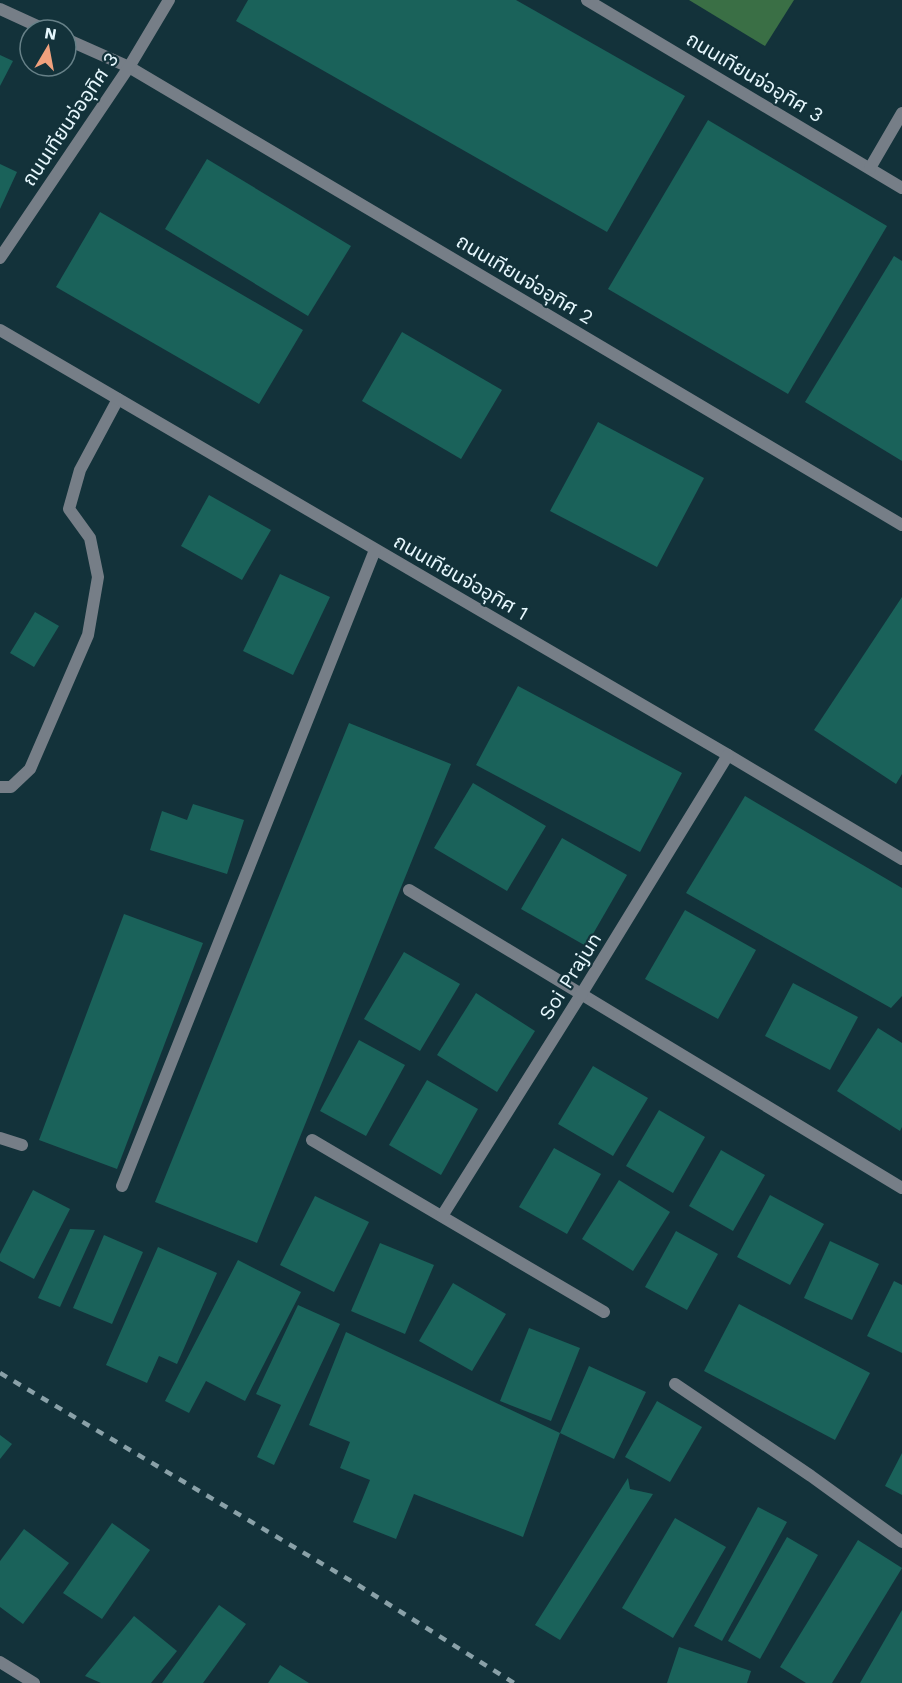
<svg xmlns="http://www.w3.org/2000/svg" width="902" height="1683" viewBox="0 0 902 1683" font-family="'Work Sans','Noto Sans Thai',sans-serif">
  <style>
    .forest { fill: #3a6f45 }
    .building { fill: #1a625a }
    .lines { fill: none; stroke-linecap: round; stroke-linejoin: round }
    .lane { stroke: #767e87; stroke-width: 12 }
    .street { stroke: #767e87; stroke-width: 12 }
    .rail { stroke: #8aa1a8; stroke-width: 4.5; stroke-dasharray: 8 8; stroke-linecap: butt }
    .labels { text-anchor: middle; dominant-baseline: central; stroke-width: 4.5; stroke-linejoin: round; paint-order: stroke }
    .street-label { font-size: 20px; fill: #e6f7fd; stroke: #13323a }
  </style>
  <rect width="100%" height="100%" fill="#13323a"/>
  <!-- forest -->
  <path class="forest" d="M 689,0 L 794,0 L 765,46 Z"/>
  <!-- building -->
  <g class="building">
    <path d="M 248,0 L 516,0 L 685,96 L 607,232 L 236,21 Z"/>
    <path d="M 0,55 L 13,61 L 0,86 Z"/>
    <path d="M 708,120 L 887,226 L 788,394 L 608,289 Z"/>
    <path d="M 207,159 L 351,246 L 308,316 L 165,229 Z"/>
    <path d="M 0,164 L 17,172 L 0,209 Z"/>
    <path d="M 100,212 L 303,330 L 259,404 L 56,287 Z"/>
    <path d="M 894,256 L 902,261 L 902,461 L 805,402 Z"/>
    <path d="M 402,332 L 502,390 L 461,459 L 362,401 Z"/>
    <path d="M 598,422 L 704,478 L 657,567 L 550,511 Z"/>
    <path d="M 209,495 L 271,530 L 242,580 L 181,546 Z"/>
    <path d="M 280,574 L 330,597 L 293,675 L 243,651 Z"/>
    <path d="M 902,597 L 902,774 L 896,784 L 814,730 Z"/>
    <path d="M 35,612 L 59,626 L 34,667 L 10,653 Z"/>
    <path d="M 518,686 L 682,773 L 640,852 L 476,765 Z"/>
    <path d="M 349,723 L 451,764 L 257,1243 L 155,1202 Z"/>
    <path d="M 473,783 L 546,826 L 507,891 L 434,848 Z"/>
    <path d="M 745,796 L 902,888 L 902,996 L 891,1008 L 686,893 Z"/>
    <path d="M 193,804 L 244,820 L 227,874 L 150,850 L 162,811 L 187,820 Z"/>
    <path d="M 562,838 L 627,875 L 586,946 L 521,909 Z"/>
    <path d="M 685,910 L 756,950 L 718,1019 L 645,979 Z"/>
    <path d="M 124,914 L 203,943 L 117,1169 L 39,1140 Z"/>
    <path d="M 404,952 L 460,984 L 420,1051 L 364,1019 Z"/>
    <path d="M 793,983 L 858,1017 L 830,1070 L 765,1036 Z"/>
    <path d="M 476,993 L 535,1031 L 497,1092 L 437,1055 Z"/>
    <path d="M 878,1028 L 902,1043 L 902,1127 L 900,1131 L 837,1091 Z"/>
    <path d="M 359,1040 L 405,1065 L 366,1136 L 320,1111 Z"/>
    <path d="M 593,1066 L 648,1098 L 613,1156 L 558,1124 Z"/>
    <path d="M 427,1080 L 478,1109 L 441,1175 L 389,1145 Z"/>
    <path d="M 659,1110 L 705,1137 L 673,1193 L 626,1166 Z"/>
    <path d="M 554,1148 L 601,1174 L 567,1234 L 519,1207 Z"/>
    <path d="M 721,1150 L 765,1175 L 733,1231 L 689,1206 Z"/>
    <path d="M 619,1180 L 670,1212 L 633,1271 L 582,1239 Z"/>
    <path d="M 33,1190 L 70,1209 L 34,1279 L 0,1261 L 0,1254 Z"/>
    <path d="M 770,1195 L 824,1224 L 790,1285 L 737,1257 Z"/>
    <path d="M 315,1196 L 369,1222 L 334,1292 L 280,1265 Z"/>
    <path d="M 70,1229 L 95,1230 L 60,1307 L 38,1298 Z"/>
    <path d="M 676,1231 L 718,1254 L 687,1310 L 645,1287 Z"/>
    <path d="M 104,1235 L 143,1252 L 112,1324 L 73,1308 Z"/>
    <path d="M 830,1241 L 879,1264 L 852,1320 L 804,1298 Z"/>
    <path d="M 380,1243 L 434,1265 L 405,1334 L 351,1311 Z"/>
    <path d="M 158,1247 L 217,1273 L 177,1364 L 159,1356 L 147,1383 L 106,1365 Z"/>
    <path d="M 238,1260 L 301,1292 L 245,1401 L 206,1381 L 189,1413 L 165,1401 Z"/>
    <path d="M 894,1281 L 902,1285 L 902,1353 L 867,1336 Z"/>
    <path d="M 453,1283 L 506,1314 L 472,1371 L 419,1341 Z"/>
    <path d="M 739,1304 L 870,1373 L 835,1440 L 704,1371 Z"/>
    <path d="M 298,1305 L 340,1324 L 274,1465 L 257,1457 L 281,1405 L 256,1394 Z"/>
    <path d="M 529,1328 L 580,1348 L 551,1421 L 500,1401 Z"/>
    <path d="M 346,1332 L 560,1433 L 589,1366 L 646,1392 L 614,1459 L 560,1433 L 523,1537 L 414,1494 L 396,1539 L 353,1522 L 370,1480 L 340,1468 L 350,1442 L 309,1425 Z"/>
    <path d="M 657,1401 L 702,1427 L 670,1482 L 625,1457 Z"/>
    <path d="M 0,1435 L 12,1444 L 0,1459 Z"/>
    <path d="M 902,1453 L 902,1495 L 885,1486 Z"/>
    <path d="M 628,1478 L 630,1489 L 653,1494 L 560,1640 L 535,1625 Z"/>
    <path d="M 758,1507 L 787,1522 L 722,1641 L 694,1626 Z"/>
    <path d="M 675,1518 L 726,1547 L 673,1638 L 622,1608 Z"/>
    <path d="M 112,1523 L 150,1550 L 102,1619 L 63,1593 Z"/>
    <path d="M 24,1529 L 69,1563 L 23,1624 L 0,1607 L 0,1561 Z"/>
    <path d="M 787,1537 L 818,1555 L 760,1659 L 728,1641 Z"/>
    <path d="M 858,1540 L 902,1568 L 832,1683 L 806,1683 L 780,1667 Z"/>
    <path d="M 219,1605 L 246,1624 L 203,1683 L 162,1683 Z"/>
    <path d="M 902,1610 L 902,1683 L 860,1683 Z"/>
    <path d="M 134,1616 L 177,1651 L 151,1683 L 101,1683 L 85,1676 Z"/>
    <path d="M 679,1647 L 751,1671 L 747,1683 L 667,1683 Z"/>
    <path d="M 280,1665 L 309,1683 L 268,1683 Z"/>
  </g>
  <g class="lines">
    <!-- lane -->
    <path class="lane" d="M 0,787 L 11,787 L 30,769 L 88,635 L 98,577 L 90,538 L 69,509 L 80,470 L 118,399"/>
    <!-- street -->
    <g class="street">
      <path d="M 587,0 L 902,188"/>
      <path d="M 0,9 L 46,30"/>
      <path d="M 66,39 L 129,67 L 902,525"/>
      <path d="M 870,168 L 902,113"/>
      <path d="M 0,258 L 129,67 L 169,0"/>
      <path d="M 0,330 L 728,755 L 902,859"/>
      <path d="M 409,890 L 902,1188"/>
      <path d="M 0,1138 L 22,1145"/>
      <path d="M 312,1140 L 604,1312"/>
      <path d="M 122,1186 L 375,550"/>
      <path d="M 442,1216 L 582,993 L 728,755"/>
      <path d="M 675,1384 L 811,1476 L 902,1542"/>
      <path d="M 0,1662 L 34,1683"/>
    </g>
    <!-- rail -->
    <path class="rail" d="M 0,1373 L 358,1585 L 514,1683"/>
  </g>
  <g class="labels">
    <!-- street labels -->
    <g class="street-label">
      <text transform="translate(755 77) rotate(31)">ถนนเทียนจ่ออุทิศ 3</text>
      <text transform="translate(70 119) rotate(-56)">ถนนเทียนจ่ออุทิศ 3</text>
      <text transform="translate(525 279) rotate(31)">ถนนเทียนจ่ออุทิศ 2</text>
      <text transform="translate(461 577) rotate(30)">ถนนเทียนจ่ออุทิศ 1</text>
      <text transform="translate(570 976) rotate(-58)">Soi Prajun</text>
    </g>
  </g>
  <!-- north arrow -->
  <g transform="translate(48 48) rotate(10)"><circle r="28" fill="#13323a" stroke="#678188" stroke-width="1.5"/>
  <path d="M0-4.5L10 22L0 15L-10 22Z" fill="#f1a17d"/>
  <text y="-9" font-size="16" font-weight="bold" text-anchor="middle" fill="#e6f7fd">N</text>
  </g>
</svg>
